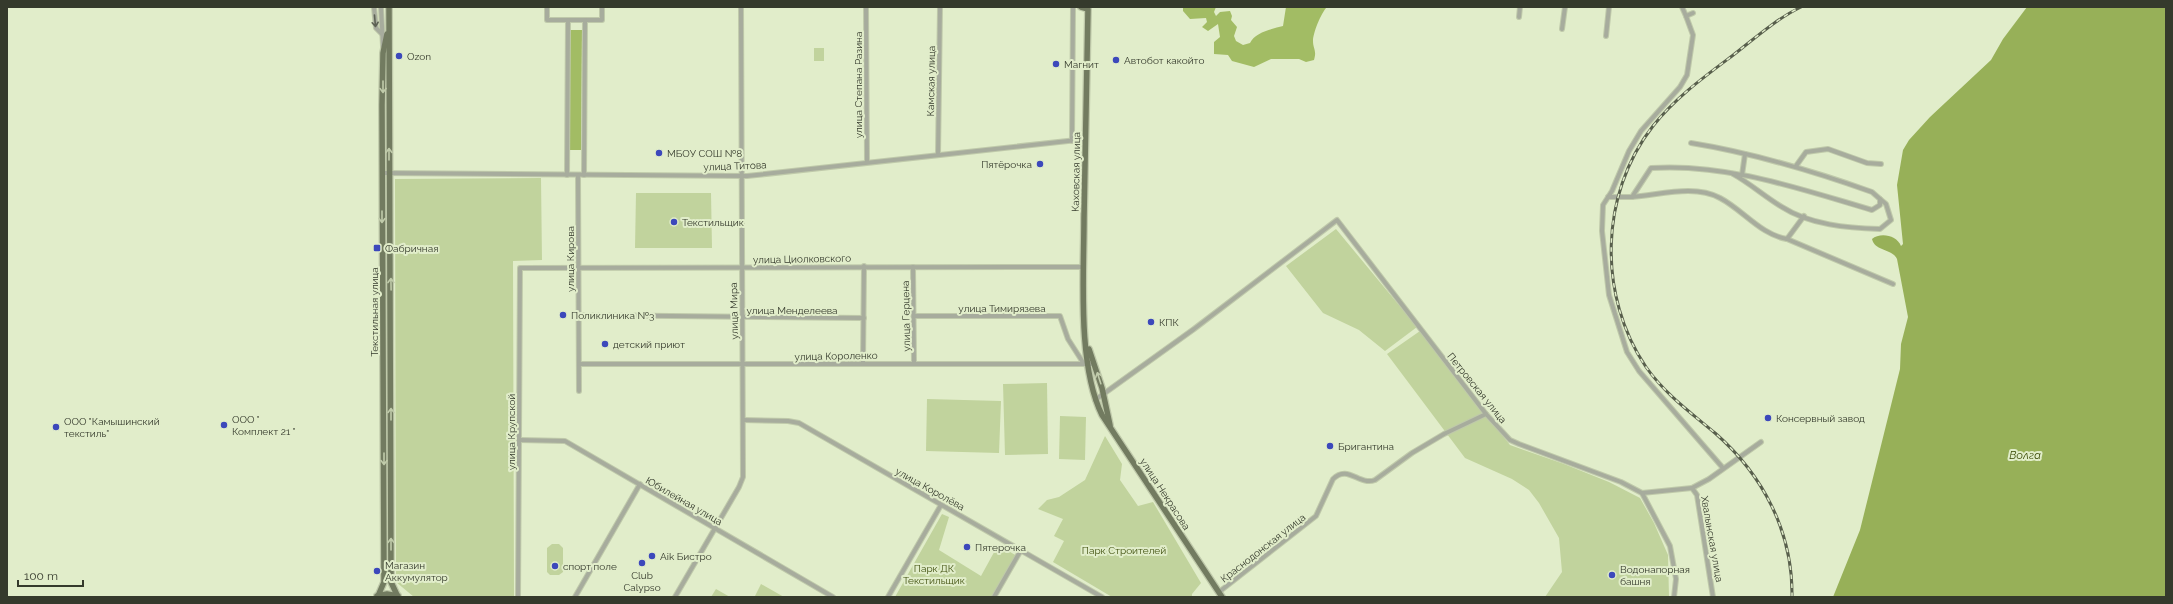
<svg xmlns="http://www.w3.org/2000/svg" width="2173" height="604" viewBox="0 0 2173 604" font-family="Raleway,sans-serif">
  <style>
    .green { fill: #c1d39d }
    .forest { fill: #a2bc64 }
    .water { fill: #97b058 }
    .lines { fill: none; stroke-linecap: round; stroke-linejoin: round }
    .minor-casing { stroke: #bfc9aa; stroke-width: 6 }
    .major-casing { stroke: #bfc9aa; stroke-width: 8 }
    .minor { stroke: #a7ac9d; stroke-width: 4 }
    .major { stroke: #727b60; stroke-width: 5.5 }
    .rail-casing { stroke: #585f4c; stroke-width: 3 }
    .rail { stroke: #e1edca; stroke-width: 1.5; stroke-dasharray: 4.5; stroke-linecap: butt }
    .oneway { stroke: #5d6254 }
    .oneway2 { stroke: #c0cbaa }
    .poi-dot { fill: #3c48bb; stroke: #e1edca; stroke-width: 1.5 }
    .labels { text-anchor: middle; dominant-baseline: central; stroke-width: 4; stroke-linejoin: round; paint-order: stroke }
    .poi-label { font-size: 10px; fill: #353a2c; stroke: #e1edca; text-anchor: start }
    .street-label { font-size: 10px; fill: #353a2c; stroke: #e1edca }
    .park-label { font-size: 10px; fill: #425211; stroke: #e1edca }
    .water-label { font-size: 11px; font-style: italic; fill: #364500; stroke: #e1edca }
  </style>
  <rect width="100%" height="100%" fill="#e1edca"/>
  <!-- green -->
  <g class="green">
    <rect x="814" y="48" width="10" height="13"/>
    <path d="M 541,178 L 542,260 L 513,261 L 514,597 L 414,597 L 396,582 L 395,179 Z"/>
    <path d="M 636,193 L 711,193 L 712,248 L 635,248 Z"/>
    <path d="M 1336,229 L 1417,327 L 1385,351 L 1359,330 L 1323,313 L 1286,266 Z"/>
    <path d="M 1420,331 L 1510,445 L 1564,464 L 1609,482 L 1640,498 L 1654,523 L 1668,555 L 1669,597 L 1545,597 L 1562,572 L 1559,538 L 1539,503 L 1529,490 L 1512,479 L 1465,458 L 1387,354 Z"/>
    <path d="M 1047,383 L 1048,454 L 1005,455 L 1003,384 Z"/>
    <path d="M 927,399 L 1001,401 L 999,453 L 926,451 Z"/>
    <path d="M 1060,416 L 1086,417 L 1085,460 L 1059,459 Z"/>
    <path d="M 1105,436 L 1122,464 L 1120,480 L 1138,506 L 1153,502 L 1201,583 L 1192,594 L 1192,597 L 1112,597 L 1053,562 L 1064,541 L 1054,536 L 1063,519 L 1038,509 L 1047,500 L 1059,497 L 1085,480 Z"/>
    <path d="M 942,514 L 949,517 L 939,550 L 981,576 L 998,545 L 1017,556 L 994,597 L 895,597 Z"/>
    <path d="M 552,544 L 559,544 L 563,548 L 563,572 L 559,575 L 550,575 L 547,572 L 547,548 Z"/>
    <path d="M 761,584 L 784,597 L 757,597 L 755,596 Z"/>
    <path d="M 716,589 L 730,597 L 711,597 Z"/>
  </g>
  <!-- forest -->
  <g class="forest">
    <path d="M 1183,7 L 1216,7 L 1214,12 L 1216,16 L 1220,12 L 1230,11 L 1232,16 L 1231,20 L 1237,27 L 1234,36 L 1236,41 L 1243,45 L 1250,43 C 1255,32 1272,29 1283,26 L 1286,7 L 1327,7 C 1321,13 1313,33 1313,41 C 1313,49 1317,50 1314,60 L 1306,62 L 1299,59 L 1271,59 L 1254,67 L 1232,61 L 1228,55 L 1214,54 L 1214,42 L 1220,37 L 1218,24 L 1208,31 L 1202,27 L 1207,22 L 1206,18 L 1190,19 L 1183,11 Z"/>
    <path d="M 570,30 L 582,30 L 581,150 L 570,150 Z"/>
  </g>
  <!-- water -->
  <path class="water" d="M 2027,7 L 2166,7 L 2166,597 L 1833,597 L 1860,530 L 1900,369 L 1901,344 L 1908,317 L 1897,259 C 1892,248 1875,252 1872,239 C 1880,232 1897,235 1901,246 L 1903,244 L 1897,185 L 1903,150 L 1909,140 L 1930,117 L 1991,60 L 2003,39 Z"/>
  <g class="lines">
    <defs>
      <g id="minor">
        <path d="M 374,7 L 376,28 L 387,39"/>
        <path d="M 381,7 L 383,46"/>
        <path d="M 547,7 L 547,20 L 602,20 L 602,7"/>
        <path d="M 866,7 L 867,162"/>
        <path d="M 1682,7 L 1686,16 L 1693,13"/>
        <path d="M 1686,16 L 1693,35 L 1687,75 L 1680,87 L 1641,131 L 1629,151 L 1612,191 L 1603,205 L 1602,231 L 1609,295 L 1627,352 L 1639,371 L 1723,468"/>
        <path d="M 1519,17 L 1520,7"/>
        <path d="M 1562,29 L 1565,7"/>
        <path d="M 1606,36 L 1609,7"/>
        <path d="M 1072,141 L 1073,7"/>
        <path d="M 938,155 L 940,7"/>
        <path d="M 1796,166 L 1806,152 L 1828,149 L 1867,163 L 1881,164"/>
        <path d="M 382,173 L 747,176 L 1086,139"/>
        <path d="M 1733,174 C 1751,184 1765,197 1782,207 C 1810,225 1848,228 1880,229 L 1891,220 L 1886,204 L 1880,199"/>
        <path d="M 567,175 L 568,20"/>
        <path d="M 578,175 L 579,391"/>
        <path d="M 584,175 L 585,20"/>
        <path d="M 1742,175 L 1745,154"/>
        <path d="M 1608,197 L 1632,197 L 1651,168 C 1727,163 1800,189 1872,210 L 1880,205 L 1880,199 L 1872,192 C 1813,171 1753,153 1691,143"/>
        <path d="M 1632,197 C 1660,195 1694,184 1720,198 C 1743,210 1761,235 1787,239"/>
        <path d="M 1804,216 L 1787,239 L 1893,284"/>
        <path d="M 913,267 L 914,364"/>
        <path d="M 577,315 L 864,318"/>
        <path d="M 914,316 L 1060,316 L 1068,339 L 1084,364"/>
        <path d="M 863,363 L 864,266"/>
        <path d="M 579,364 L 1094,364"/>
        <path d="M 1095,400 L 1194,329 L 1337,220 L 1486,414 L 1510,440 L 1519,444 L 1621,482 L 1642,493 L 1670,546 L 1676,579 L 1674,597"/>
        <path d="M 743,420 L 788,421 L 799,423 L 1102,597"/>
        <path d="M 520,440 L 565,441 L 833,597"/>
        <path d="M 1692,488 L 1709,479 L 1761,442"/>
        <path d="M 1642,493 L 1692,488 L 1697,495 L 1713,597"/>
        <path d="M 1219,592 L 1316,516 L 1333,479 C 1348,464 1359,486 1375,480 L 1412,453 L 1444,434 L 1486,414"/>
        <path d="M 518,597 L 520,268 L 1084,267"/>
        <path d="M 575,597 L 640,484"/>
        <path d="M 675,597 L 739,487 L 743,477 L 741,7"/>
        <path d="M 888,597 L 941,505"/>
        <path d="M 994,597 L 1021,550"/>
      </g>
      <g id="major">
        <path d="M 389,7 L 391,582 L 397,595"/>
        <path d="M 1081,7 L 1088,9 C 1087,79 1085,148 1084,218 C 1084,275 1077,364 1102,415 L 1222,597"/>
        <path d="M 1089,349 L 1102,388 L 1110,425"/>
        <path d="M 377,596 L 387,594 L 398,596"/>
        <path d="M 378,596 L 384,582 L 382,105 L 383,53 L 387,34"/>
      </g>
    </defs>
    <!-- minor casing -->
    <use href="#minor" class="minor-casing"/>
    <!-- major casing -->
    <use href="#major" class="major-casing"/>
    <!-- minor -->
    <use href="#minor" class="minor"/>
    <!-- major -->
    <use href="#major" class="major"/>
    <defs>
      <path id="rail" d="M 1792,597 C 1793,532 1763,475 1715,433 C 1690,412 1665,394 1646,367 C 1598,296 1599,195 1653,126 C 1675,98 1704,77 1732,56 C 1754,39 1776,19 1801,7"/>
    </defs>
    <!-- rail casing -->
    <use href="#rail" class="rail-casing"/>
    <!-- rail -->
    <use href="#rail" class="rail"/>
  </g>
  <!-- one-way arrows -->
  <defs><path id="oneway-shaft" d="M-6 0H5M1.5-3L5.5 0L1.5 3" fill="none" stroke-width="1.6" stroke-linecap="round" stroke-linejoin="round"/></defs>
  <use class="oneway" href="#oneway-shaft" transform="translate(375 21) rotate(85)"/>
  <g class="oneway2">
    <use href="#oneway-shaft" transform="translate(383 87) rotate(90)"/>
    <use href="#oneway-shaft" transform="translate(389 154) rotate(-90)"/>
    <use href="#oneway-shaft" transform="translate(382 217) rotate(90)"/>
    <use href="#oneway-shaft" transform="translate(391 284) rotate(-91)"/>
    <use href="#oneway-shaft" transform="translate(1099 378) rotate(-108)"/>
    <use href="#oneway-shaft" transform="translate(391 414) rotate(-90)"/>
    <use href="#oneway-shaft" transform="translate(384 459) rotate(90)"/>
    <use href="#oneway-shaft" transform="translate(391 544) rotate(-90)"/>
  </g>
  <!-- markers -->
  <g class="poi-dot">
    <circle cx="399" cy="56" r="4"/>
    <circle cx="1116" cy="60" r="4"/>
    <circle cx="1056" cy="64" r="4"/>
    <circle cx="659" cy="153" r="4"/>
    <circle cx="1040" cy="164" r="4"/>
    <circle cx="674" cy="222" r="4"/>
    <rect x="373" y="244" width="8" height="8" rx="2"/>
    <circle cx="563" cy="315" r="4"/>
    <circle cx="1151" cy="322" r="4"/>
    <circle cx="605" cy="344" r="4"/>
    <circle cx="1768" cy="418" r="4"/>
    <circle cx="224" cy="425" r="4"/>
    <circle cx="56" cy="427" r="4"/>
    <circle cx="1330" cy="446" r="4"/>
    <circle cx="967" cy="547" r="4"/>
    <circle cx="652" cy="556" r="4"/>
    <circle cx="642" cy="563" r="4"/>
    <circle cx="555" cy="566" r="4"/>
    <circle cx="377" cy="571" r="4"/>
    <circle cx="1612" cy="575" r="4"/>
  </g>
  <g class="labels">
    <!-- poi labels -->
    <g class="poi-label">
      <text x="407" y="56">Ozon</text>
      <text x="1124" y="60">Автобот какойто</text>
      <text x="1064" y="64">Магнит</text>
      <text x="667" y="153">МБОУ СОШ №8</text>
      <text x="1032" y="164" text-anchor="end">Пятёрочка</text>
      <text x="682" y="222">Текстильщик</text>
      <text x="385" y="248">Фабричная</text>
      <text x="571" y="315">Поликлиника №3</text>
      <text x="1159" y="322">КПК</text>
      <text x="613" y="344">детский приют</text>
      <text x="1776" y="418">Консервный завод</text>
      <text x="232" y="419">ООО "<tspan x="232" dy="12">Комплект 21 "</tspan></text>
      <text x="64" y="421">ООО "Камышинский<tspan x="64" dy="12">текстиль"</tspan></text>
      <text x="1338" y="446">Бригантина</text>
      <text x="975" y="547">Пятерочка</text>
      <text x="660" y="556">Aik Бистро</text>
      <text x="385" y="565">Магазин<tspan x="385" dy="12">Аккумулятор</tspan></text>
      <text x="563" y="566">спорт поле</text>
      <text x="1620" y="569">Водонапорная<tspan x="1620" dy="12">башня</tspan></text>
      <text x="642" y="575" text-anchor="middle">Club<tspan x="642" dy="12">Calypso</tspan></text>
    </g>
    <!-- street labels -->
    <g class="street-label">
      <text transform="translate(931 81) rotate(-89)">Камская улица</text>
      <text transform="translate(858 85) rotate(-90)">улица Степана Разина</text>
      <text transform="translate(735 166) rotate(-2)">улица Титова</text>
      <text transform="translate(1076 172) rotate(-89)">Каховская улица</text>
      <text transform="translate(570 259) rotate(-90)">улица Кирова</text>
      <text transform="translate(802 259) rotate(-1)">улица Циолковского</text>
      <text x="1002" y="308">улица Тимирязева</text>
      <text x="792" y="310">улица Менделеева</text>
      <text transform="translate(734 311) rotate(-91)">улица Мира</text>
      <text transform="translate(374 312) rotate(-90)">Текстильная улица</text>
      <text transform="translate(906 316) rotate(-91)">улица Герцена</text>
      <text transform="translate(836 356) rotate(-1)">улица Короленко</text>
      <text transform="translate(1477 388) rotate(51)">Петровская улица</text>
      <text transform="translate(511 432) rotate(-90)">улица Крупской</text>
      <text transform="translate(930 489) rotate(29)">улица Королёва</text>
      <text transform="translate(1165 494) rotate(57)">улица Некрасова</text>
      <text transform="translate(684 501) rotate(30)">Юбилейная улица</text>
      <text transform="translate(1712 539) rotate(80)">Хвалынская улица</text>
      <text transform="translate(1263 548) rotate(-38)">Краснодонская улица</text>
    </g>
    <!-- park labels -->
    <g class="park-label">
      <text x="1124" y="550">Парк Строителей</text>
      <text x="934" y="568">Парк ДК<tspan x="934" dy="12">Текстильщик</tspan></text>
    </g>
    <!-- water labels -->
    <g class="water-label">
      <text x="2025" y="455">Волга</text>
    </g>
  </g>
  <!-- border -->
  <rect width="2173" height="604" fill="none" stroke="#353a2c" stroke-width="16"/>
  <!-- scale -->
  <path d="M18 580v6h65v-6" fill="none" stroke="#353a2c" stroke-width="2"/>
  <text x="24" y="580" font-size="12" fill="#353a2c" stroke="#e1edca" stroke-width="3" paint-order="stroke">100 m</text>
</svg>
